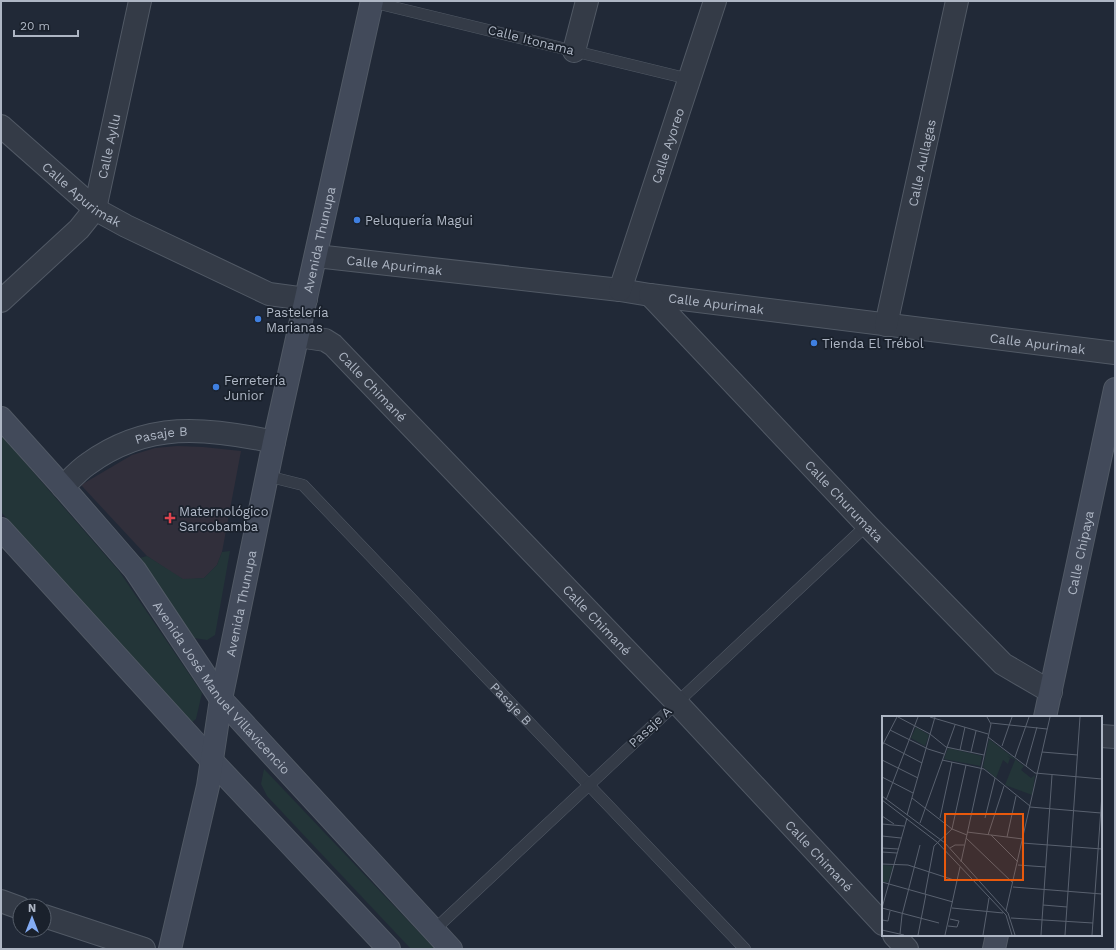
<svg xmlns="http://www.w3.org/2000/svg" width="1116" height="950" viewBox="0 0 1116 950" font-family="'Work Sans',sans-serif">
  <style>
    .medical { fill: #312f3b }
    .green { fill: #233538 }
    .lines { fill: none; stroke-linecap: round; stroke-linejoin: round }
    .lane-casing { stroke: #515965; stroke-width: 12 }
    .street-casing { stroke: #515965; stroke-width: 24 }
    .secondary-casing { stroke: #515965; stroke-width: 24 }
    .lane { stroke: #343b47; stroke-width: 11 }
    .street { stroke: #343b47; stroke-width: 22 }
    .secondary { stroke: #424a5a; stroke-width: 22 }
    .shop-dot { fill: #3f7fe0; stroke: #1a212c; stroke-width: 1.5 }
    .health-dot { fill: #e0444e; stroke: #1a212c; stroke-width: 1.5 }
    .labels { text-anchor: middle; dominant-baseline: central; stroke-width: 3.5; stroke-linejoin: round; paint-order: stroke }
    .street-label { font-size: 13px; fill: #aeb6c4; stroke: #1a212c }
    .poi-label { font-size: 13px; fill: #aeb6c4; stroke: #1a212c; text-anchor: start }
    .inset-road { fill: none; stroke: #59616f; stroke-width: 1 }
    .view { fill: #e8590c; fill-opacity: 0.15; stroke: #e8590c; stroke-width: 2 }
    .inset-edge { fill: none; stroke: #aeb6c4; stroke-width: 2 }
  </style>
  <rect width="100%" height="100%" fill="#212937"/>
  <!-- medical -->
  <path class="medical" d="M 177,446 L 203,447 L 241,451 L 222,552 L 217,565 L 204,578 L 183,580 L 147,556 L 81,485 L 132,455 L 155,448 Z"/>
  <!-- green -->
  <g class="green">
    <path d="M 1,435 L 119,571 L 202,693 L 196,719 L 191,723 L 1,512 Z"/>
    <path d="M 230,551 L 215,635 L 207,640 L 194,638 L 136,559 L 147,556 L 183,579 L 204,578 L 217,565 L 222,552 Z"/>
    <path d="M 264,769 L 435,949 L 411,949 L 267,796 L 261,784 Z"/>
  </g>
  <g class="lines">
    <defs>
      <g id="lane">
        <path d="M 372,2 L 689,79"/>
        <path id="s1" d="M 267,476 L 303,485 L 745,949"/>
        <path d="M 434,930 L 867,525"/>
      </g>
      <g id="street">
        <path d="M 574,51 L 587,1"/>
        <path id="s2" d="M 1,126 L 95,209 L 126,226 L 269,294 L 306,299"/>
        <path id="s3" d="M 316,256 L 620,290 L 650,295 L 1115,353"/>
        <path id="s4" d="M 620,290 L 715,1"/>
        <path id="s5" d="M 650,295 L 867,525 L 1003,664 L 1051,692"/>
        <path id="s6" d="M 1,301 L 79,229 L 95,209 L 140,1"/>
        <path id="s7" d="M 886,325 L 957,1"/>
        <path id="s8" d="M 298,336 L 325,340 L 333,345 L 677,703 L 883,924"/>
        <path id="s9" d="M 63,487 C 71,479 79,470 88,464 C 147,421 206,427 274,442"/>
        <path d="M 1101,736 L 1115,737"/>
        <path d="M 1,901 L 20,908"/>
        <path d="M 44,916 L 144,949"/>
        <path d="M 894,935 L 907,949"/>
      </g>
      <g id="secondary">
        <path id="s10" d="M 1,418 L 63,487 L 135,570 L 221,699 L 451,949"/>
        <path d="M 1,529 L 212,761 L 389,949"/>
        <path id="s11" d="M 1045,717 L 1115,389"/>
        <path id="s12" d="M 170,949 L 208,786 L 221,699 L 274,442 L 372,1"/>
        <path d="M 994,949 L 997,935"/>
      </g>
    </defs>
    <!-- lane casing -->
    <use href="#lane" class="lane-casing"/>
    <!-- street casing -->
    <use href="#street" class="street-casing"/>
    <!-- secondary casing -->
    <use href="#secondary" class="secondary-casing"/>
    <!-- lane -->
    <use href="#lane" class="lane"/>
    <!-- street -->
    <use href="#street" class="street"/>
    <!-- secondary -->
    <use href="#secondary" class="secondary"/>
  </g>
  <!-- markers -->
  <g class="shop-dot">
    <circle cx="357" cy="220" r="4"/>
    <circle cx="258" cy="319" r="4"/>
    <circle cx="814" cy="343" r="4"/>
    <circle cx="216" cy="387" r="4"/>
  </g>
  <path class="health-dot" d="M168 512h4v4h4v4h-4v4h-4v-4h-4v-4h4z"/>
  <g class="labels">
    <!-- street labels -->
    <g class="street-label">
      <text transform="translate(531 40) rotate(14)">Calle Itonama</text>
      <text stroke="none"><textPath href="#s4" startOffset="152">Calle Ayoreo</textPath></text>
      <text stroke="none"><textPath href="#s6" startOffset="196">Calle Ayllu</textPath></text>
      <text stroke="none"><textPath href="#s7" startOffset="166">Calle Aullagas</textPath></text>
      <text stroke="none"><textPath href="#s2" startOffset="106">Calle Apurimak</textPath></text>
      <text stroke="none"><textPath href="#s12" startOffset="725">Avenida Thunupa</textPath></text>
      <text stroke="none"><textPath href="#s3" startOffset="79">Calle Apurimak</textPath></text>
      <text stroke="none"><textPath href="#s3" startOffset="403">Calle Apurimak</textPath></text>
      <text stroke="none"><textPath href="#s3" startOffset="727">Calle Apurimak</textPath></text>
      <text stroke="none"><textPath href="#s8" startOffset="94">Calle Chimané</textPath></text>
      <text stroke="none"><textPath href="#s9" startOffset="114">Pasaje B</textPath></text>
      <text stroke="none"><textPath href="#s5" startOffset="283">Calle Churumata</textPath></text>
      <text stroke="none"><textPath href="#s11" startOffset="168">Calle Chipaya</textPath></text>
      <text stroke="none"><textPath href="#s12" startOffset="353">Avenida Thunupa</textPath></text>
      <text stroke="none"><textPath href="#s8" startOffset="418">Calle Chimané</textPath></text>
      <text stroke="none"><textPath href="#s10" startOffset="349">Avenida José Manuel Villavicencio</textPath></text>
      <text stroke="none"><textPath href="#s1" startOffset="339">Pasaje B</textPath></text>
      <text transform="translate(650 727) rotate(-43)">Pasaje A</text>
      <text stroke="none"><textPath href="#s8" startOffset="742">Calle Chimané</textPath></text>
    </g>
    <!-- poi labels -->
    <g class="poi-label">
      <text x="365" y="220">Peluquería Magui</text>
      <text x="266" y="312">Pastelería<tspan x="266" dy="15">Marianas</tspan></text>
      <text x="822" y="343">Tienda El Trébol</text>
      <text x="224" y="380">Ferretería<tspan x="224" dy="15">Junior</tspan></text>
      <text x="179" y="511">Maternológico<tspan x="179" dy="15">Sarcobamba</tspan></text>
    </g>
  </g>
  <!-- overview -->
  <g transform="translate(882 716)">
    <rect width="220" height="220" fill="#212937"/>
    <path d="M 34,11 L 47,19 L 43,30 L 29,22 ZM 107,23 L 142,50 L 139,54 L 149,62 L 153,59 L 150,79 L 123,69 L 133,44 L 132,43 L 125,40 L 128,42 L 126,48 L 121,44 L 114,62 L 101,51 ZM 66,32 L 100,40 L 98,50 L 62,43 ZM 0,149 L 11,150 L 6,166 L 0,166 Z" fill="#233538"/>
    <path class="inset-road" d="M 16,1 L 48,18 L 64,31M 48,1 L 106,18M 109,7 L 165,13M 8,14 L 46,33 L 62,38M 106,21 L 153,57 L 220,63M 2,27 L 40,47M 0,30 L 15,1M 120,30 L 130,1M 64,31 L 102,39M 78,34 L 83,11M 89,36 L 94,15M 160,36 L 196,39M 133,41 L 147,1M 0,44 L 36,62M 60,44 L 102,53 L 148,90M 144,50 L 155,11M 0,61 L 31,77M 0,80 L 63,127 L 126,197 L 133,219M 30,82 L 70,113 L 85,119M 0,84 L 55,126 L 124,199 L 130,219M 4,84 L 36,1M 148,91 L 219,97M 25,99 L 53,1M 0,100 L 12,108M 58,102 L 70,46M 103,102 L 113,62M 38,107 L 73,9M 0,108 L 22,110M 85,116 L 141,123M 106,119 L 122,70M 109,119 L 136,146M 0,120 L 19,122M 125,121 L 134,80M 84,122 L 131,167M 140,127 L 220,133M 0,132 L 16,133M 68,132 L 73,129 L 82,129M 0,136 L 15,137M 79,146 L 109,8 L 105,1M 0,148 L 26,149 L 75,165M 136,149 L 164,151M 0,166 L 71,186M 131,171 L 220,178M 43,178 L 52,130 L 70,113 L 84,49M 161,189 L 185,191M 0,192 L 25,102M 0,192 L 57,207M 70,192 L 121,197M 124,195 L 168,1M 129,202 L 211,207M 0,204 L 6,205 L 8,195M 66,210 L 75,211 L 77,205 L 68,203M 0,214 L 22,219M 18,218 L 20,199 L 38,129M 36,219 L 44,178M 63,219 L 78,151M 101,219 L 107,182M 159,219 L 170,59M 183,219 L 198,1M 210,219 L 220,78"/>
    <path class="view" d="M 63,98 L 141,98 L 141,164 L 63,164 Z"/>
    <rect width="220" height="220" class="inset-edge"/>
  </g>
  <!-- border -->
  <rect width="1116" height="950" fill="none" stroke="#aeb6c4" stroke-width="4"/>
  <!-- north arrow -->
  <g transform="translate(32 918)"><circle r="19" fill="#1a212c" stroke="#555d69"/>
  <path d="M0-3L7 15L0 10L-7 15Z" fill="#83acf4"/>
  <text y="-6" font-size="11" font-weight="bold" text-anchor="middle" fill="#aeb6c4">N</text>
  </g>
  <!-- scale -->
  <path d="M14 30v6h64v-6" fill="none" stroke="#aeb6c4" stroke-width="2"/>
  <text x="20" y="30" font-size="12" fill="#aeb6c4" stroke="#1a212c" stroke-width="3" paint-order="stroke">20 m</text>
</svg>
